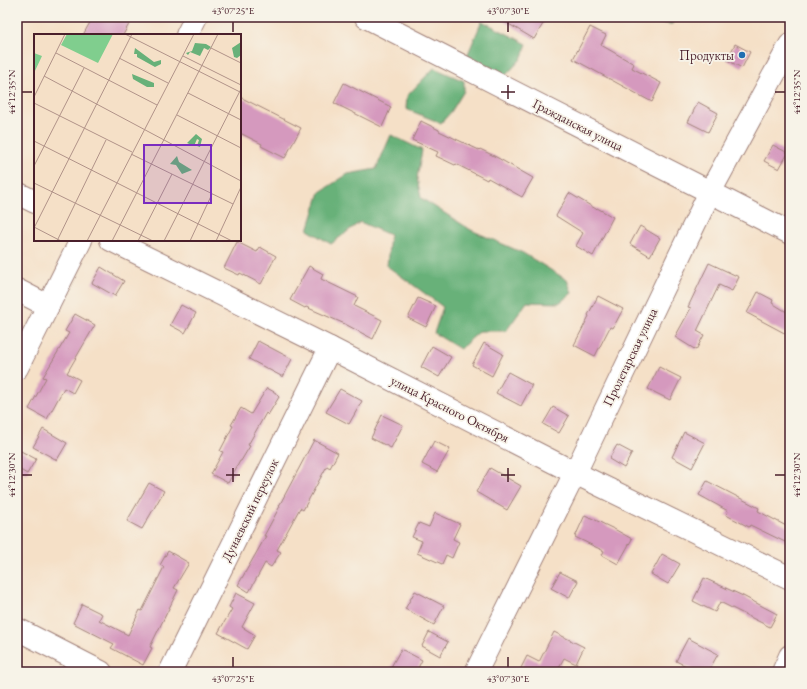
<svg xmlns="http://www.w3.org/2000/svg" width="807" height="689" viewBox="0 0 807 689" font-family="'EB Garamond',serif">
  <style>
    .forest { fill: #68b179; stroke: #596852 }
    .building { fill: #d599be }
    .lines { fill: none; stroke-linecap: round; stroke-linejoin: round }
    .minor-casing { stroke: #a08079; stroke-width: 24 }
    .minor { stroke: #fff; stroke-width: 22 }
    .ticks { fill: none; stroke: #4a1f2b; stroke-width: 1.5 }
    .poi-dot { fill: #1f6fb2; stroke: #f7f3e8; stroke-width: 1.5 }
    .labels { text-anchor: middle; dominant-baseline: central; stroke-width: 3.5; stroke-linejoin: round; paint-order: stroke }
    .poi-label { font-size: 13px; fill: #4a1f2b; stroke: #f7f3e8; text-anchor: end }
    .street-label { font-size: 13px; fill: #4a1f2b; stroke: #f7f3e8 }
    .inset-road { fill: none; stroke: #b19389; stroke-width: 1 }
    .view { fill: #7b2cbf; fill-opacity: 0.15; stroke: #7b2cbf; stroke-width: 2 }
    .inset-edge { fill: none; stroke: #4a1f2b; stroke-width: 2 }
    .neatline { fill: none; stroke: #4a1f2b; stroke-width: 1.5 }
    .ticks-label { font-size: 10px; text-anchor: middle; fill: #4a1f2b }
  </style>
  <rect width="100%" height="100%" fill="#f7f3e8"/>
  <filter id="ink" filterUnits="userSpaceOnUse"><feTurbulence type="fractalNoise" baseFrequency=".025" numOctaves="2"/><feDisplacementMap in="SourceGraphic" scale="8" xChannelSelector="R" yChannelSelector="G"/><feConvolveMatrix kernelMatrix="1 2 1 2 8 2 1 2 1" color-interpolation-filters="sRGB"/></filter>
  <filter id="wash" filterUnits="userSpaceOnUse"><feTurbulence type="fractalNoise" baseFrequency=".012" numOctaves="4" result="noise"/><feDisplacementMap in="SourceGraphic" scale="16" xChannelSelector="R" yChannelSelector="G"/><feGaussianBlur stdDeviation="0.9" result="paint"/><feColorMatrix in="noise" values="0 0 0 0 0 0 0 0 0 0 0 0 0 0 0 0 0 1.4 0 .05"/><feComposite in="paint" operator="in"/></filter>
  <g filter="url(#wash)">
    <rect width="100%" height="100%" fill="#f5e0c7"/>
    <!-- forest -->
    <g class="forest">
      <path d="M 643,17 L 675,17 L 672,24 L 650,22 Z"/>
      <path d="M 482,21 L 527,44 L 521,59 L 505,76 L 487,71 L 467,56 Z"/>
      <path d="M 434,68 L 464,81 L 464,91 L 451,112 L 441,123 L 406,109 L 407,96 Z"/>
      <path d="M 391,135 L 422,150 L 417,178 L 421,198 L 471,230 L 523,253 L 567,280 L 572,293 L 559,303 L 527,302 L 506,331 L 480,331 L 460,349 L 434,333 L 443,307 L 416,287 L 387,266 L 390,235 L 360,222 L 331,244 L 308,230 L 320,192 L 348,174 L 376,169 Z"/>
    </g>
    <g id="blocks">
      <!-- building -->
      <g class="building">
        <path d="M 93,17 L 133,17 L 123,35 L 83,35 Z"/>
        <path d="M 497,17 L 547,17 L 534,39 Z"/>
        <path d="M 590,27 L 606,35 L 601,45 L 634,64 L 632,68 L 661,83 L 652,102 L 573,59 Z"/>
        <path d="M 735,44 L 750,52 L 742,68 L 727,60 Z"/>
        <path d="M 344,83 L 391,107 L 382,127 L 334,103 Z"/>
        <path d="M 240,97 L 301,128 L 285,158 L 261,146 L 262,144 L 240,133 Z"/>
        <path d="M 698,102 L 718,113 L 708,132 L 688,122 Z"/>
        <path d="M 421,121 L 439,130 L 439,131 L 479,150 L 480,149 L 498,158 L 533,178 L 522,197 L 488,178 L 487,180 L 456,164 L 455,165 L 436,156 L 438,152 L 412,140 Z"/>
        <path d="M 773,145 L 788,153 L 779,169 L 764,161 Z"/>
        <path d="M 569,193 L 596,209 L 597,208 L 613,217 L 593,256 L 576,246 L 583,233 L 556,216 Z"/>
        <path d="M 640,226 L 660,238 L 650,256 L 630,244 Z"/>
        <path d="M 237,242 L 257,252 L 260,247 L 276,256 L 261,284 L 240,273 L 239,275 L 224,268 Z"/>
        <path d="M 709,263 L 739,277 L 732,291 L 719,285 L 697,331 L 704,335 L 696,350 L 675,337 L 691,308 L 688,307 Z"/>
        <path d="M 309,266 L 323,274 L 321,279 L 358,297 L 354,306 L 382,320 L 373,339 L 345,324 L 306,307 L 305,308 L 290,300 Z"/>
        <path d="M 101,267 L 124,281 L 115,296 L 92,283 Z"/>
        <path d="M 758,292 L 773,300 L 772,303 L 790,314 L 790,336 L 747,313 Z"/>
        <path d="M 598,296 L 623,309 L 613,328 L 610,327 L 595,356 L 574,345 L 589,316 L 588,315 Z"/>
        <path d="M 418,298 L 436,306 L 426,327 L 408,318 Z"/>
        <path d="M 181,305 L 196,313 L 185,333 L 170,325 Z"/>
        <path d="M 75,314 L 95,325 L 67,373 L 80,380 L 73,393 L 64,388 L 47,419 L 29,409 L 46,378 L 43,377 L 69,333 L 65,331 Z"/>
        <path d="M 258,341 L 292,359 L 283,377 L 249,359 Z"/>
        <path d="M 484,343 L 503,354 L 492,376 L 472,365 Z"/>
        <path d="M 432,346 L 451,357 L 439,377 L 421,367 Z"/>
        <path d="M 659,367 L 681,378 L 670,400 L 648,389 Z"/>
        <path d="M 508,372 L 532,385 L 521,406 L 496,393 Z"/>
        <path d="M 267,388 L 276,393 L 276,394 L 279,397 L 268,415 L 266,413 L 248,445 L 250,446 L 241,461 L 240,461 L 228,483 L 211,474 L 223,452 L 220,451 L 233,426 L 231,425 L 241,408 L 251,414 Z"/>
        <path d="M 340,389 L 362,401 L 349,424 L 326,412 Z"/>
        <path d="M 553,407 L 569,416 L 559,433 L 543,424 Z"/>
        <path d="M 382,415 L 403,425 L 391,448 L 371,438 Z"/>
        <path d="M 43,429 L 67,443 L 57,460 L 33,447 Z"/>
        <path d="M 684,432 L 705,443 L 692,468 L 672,457 Z"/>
        <path d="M 314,440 L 338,453 L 330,468 L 327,466 L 303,510 L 300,508 L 277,550 L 281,552 L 271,567 L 265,563 L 249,592 L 238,585 L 266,536 L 264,536 L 280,506 L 279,506 Z"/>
        <path d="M 434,441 L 450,449 L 437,472 L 422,464 Z"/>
        <path d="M 617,445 L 632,453 L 624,468 L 609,459 Z"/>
        <path d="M 17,449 L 36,459 L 27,474 L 17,468 Z"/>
        <path d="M 490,468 L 521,486 L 507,510 L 476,492 Z"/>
        <path d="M 707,481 L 759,508 L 758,511 L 790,528 L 790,533 L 785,542 L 750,525 L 749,527 L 726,515 L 728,511 L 699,495 Z"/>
        <path d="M 149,483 L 164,491 L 142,529 L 127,521 Z"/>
        <path d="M 435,513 L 460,524 L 453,539 L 459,542 L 452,558 L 446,555 L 442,564 L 417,553 L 422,541 L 412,537 L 419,523 L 429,527 Z"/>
        <path d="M 585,515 L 616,530 L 632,539 L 618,564 L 602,555 L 604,551 L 575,537 Z"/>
        <path d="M 168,551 L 189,563 L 174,588 L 178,590 L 150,647 L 152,648 L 143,665 L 111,648 L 114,644 L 73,623 L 82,604 L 102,614 L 99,620 L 128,635 L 140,610 L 142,611 L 164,567 L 160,565 Z"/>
        <path d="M 662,554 L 680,564 L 668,584 L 651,574 Z"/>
        <path d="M 560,572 L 578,581 L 569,598 L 551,588 Z"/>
        <path d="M 704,578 L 743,596 L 777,614 L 770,627 L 720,602 L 715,612 L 693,601 Z"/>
        <path d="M 415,591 L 444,606 L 434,625 L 405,609 Z"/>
        <path d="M 236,593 L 255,603 L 242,627 L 255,635 L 247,649 L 218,633 L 232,609 L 229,607 Z"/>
        <path d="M 429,632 L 448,642 L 440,656 L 422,646 Z"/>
        <path d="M 554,632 L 584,647 L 576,664 L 564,658 L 557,671 L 559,672 L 519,672 L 527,656 L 539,662 Z"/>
        <path d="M 688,638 L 718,654 L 708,672 L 698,672 L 676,661 Z"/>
        <path d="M 401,649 L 422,660 L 416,672 L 401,672 L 391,667 Z"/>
      </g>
    </g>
  </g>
  <g filter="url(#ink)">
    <use href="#blocks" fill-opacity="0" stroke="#a08079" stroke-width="1"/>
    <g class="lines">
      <defs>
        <g id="minor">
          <path d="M 366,17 L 710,192 L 790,233"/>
          <path d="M 187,35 L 196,17"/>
          <path d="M 17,193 L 35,202"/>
          <path d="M 111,240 L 330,348 L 575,473 L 790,578"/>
          <path d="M 17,290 L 48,306"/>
          <path d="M 17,368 L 81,240"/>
          <path d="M 17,629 L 101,672"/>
          <path d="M 170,672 L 330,348"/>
          <path d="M 476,672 L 575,473 L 710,192 L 790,45"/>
          <path d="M 783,672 L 790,656"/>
        </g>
      </defs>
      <!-- minor casing -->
      <use href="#minor" class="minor-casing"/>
      <!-- minor -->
      <use href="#minor" class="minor"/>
    </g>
  </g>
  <!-- ticks -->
  <path class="ticks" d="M 233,22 L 233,32M 508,22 L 508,32M 508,85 L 508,99M 22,92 L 32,92M 501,92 L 515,92M 775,92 L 785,92M 233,468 L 233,482M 508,468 L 508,482M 22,475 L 32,475M 226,475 L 240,475M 501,475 L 515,475M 775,475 L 785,475M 233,657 L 233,667M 508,657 L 508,667"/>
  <!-- markers -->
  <circle class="poi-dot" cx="742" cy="55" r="4"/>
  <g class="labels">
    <!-- poi labels -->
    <g class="poi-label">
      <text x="734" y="55">Продукты</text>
    </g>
    <!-- street labels -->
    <g class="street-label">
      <text transform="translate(578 125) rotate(27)">Гражданская улица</text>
      <text transform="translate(630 357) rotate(-64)">Пролетарская улица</text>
      <text transform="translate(450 409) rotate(27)">улица Красного Октября</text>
      <text transform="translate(250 510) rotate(-64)">Дунаевский переулок</text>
    </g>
  </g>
  <!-- overview -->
  <g transform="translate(34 34)">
    <rect width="207" height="207" fill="#f5e0c7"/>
    <path d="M 33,0 L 79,0 L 64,29 L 27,11 ZM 0,19 L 8,22 L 0,39 Z" fill="#80ce8e"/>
    <path d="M 207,8 L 207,21 L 203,24 L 200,23 L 198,14 ZM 161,9 L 172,10 L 177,13 L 174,16 L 170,14 L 166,22 L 156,18 L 154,21 L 152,19 L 158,17 ZM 101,14 L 120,28 L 127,26 L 127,30 L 121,33 L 103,23 L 103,20 L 100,20 ZM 98,40 L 120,49 L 120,53 L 113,53 L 99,45 ZM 162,100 L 168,105 L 166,113 L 163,112 L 165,106 L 163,105 L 160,112 L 153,109 ZM 143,122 L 145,128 L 158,136 L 148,140 L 142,131 L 136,130 Z" fill="#68b179"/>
    <path class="inset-road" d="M 91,0 L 206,58M 177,14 L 207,29M 22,19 L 123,71M 149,22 L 207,51M 85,24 L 134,49M 10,42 L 207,147M 154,59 L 207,86M 0,63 L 31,0M 0,69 L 98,118M 143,81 L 207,114M 0,107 L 198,207M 97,120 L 199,170M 0,132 L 50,34M 0,149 L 119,207M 0,193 L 27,207M 0,194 L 98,0M 23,207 L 72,106M 53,207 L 160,0M 78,207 L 184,0M 104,207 L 138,140M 130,207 L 207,55M 156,207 L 178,160M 182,207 L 207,153"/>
    <path class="view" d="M 110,111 L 177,111 L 177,169 L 110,169 Z"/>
    <rect width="207" height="207" class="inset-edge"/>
  </g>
  <!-- margin -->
  <rect width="807" height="689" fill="none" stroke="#f7f3e8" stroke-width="44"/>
  <rect x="22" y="22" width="763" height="645" class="neatline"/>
  <g class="ticks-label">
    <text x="233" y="14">43°07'25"E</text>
    <text x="508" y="14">43°07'30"E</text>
    <text transform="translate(11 92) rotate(-90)" y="4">44°12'35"N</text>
    <text transform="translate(796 92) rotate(-90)" y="4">44°12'35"N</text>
    <text transform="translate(11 475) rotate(-90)" y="4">44°12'30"N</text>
    <text transform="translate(796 475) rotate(-90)" y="4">44°12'30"N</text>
    <text x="233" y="682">43°07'25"E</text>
    <text x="508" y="682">43°07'30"E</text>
  </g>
</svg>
